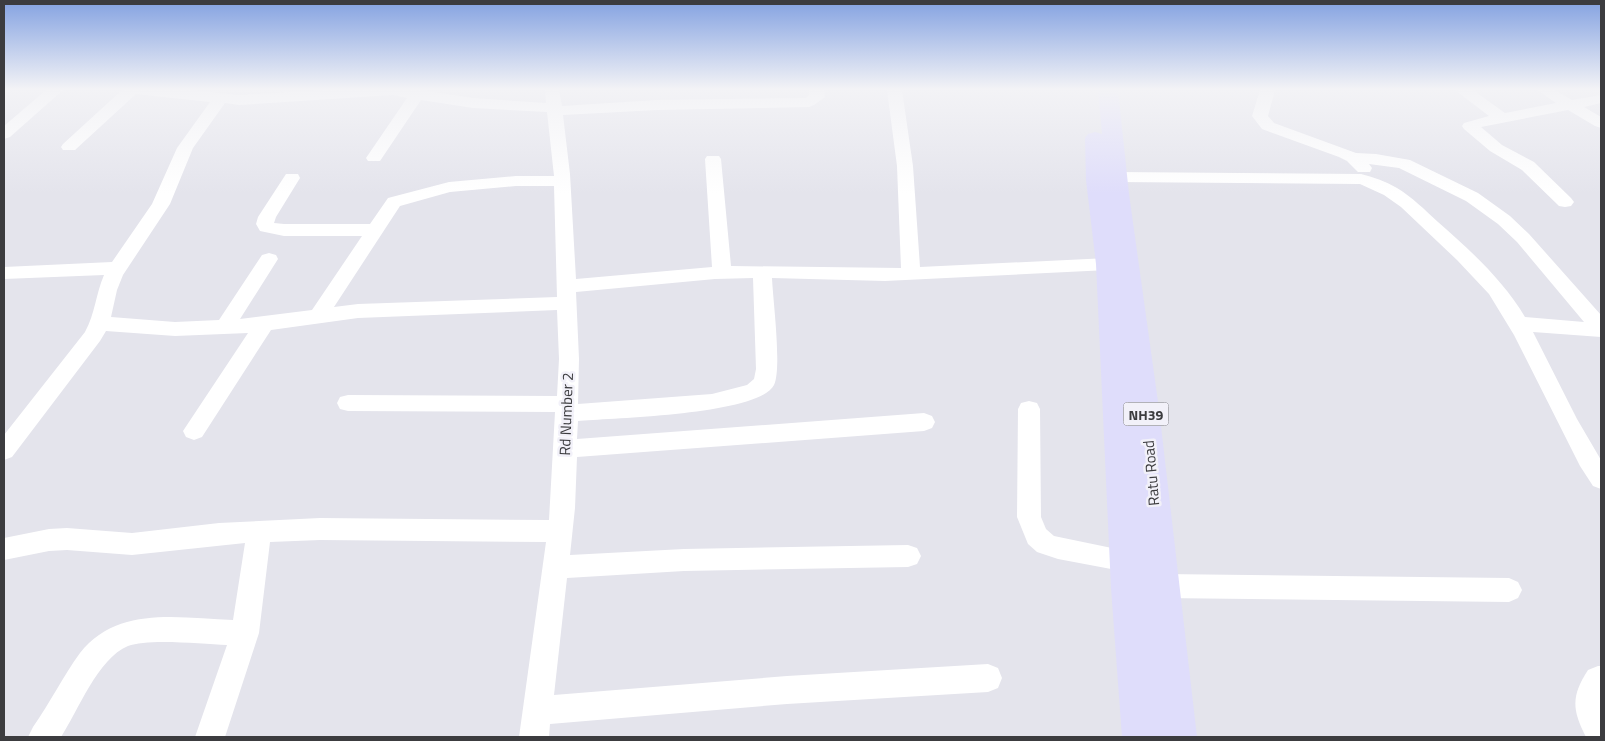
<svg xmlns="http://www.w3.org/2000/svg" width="1605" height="741" viewBox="0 0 1605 741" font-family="'Titillium Web',sans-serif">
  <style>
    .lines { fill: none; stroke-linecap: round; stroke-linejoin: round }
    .minor { fill: #fff; fill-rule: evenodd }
    .major { fill: #dfddfb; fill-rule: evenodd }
    .labels { text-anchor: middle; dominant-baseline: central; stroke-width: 5; stroke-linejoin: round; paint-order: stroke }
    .shield { fill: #f2f1f9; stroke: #737277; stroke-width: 1 }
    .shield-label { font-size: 14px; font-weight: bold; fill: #3c3c3f }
    .street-label { font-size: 15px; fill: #3c3c3f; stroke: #f2f1f9 }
  </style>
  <rect width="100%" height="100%" fill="#e4e4ec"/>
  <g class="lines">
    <!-- minor -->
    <g class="minor">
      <path d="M 46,90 L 63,90 L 10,137 L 4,139 L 4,126 Z"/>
      <path d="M 122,90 L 188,90 L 239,95 L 326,90 L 421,90 L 473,98 L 546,103 L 545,90 L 559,90 L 562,106 L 657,100 L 806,98 L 809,95 L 809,90 L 824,90 L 825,97 L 814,105 L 809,107 L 657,110 L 563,115 L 570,174 L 576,279 L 712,267 L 705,159 L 707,156 L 719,156 L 721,159 L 731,266 L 901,268 L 897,166 L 887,90 L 902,90 L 913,166 L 920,267 L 1108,258 L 1115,260 L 1117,264 L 1115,268 L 1108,270 L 885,281 L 772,278 C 773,301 782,368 774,385 C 759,415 612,418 578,421 L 577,439 L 924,413 L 932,416 L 935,422 L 932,428 L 924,431 L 577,457 L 575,508 L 570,555 L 684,549 L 908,545 L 917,548 L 921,556 L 917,564 L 908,567 L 684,571 L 567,578 L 554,695 L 787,676 L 988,664 L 998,668 L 1002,678 L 998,688 L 988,692 L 787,704 L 550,724 L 549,737 L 519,737 L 546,542 L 320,540 L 270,542 L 259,633 L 225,737 L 195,737 L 227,645 C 203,644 148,638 128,646 C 98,658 78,711 61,737 L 28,737 L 33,727 C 50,703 63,676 80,653 C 117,605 181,618 233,620 L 245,543 L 132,555 L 67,550 L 49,551 L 4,560 L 4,538 L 49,529 L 67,528 L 132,533 L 219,523 L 320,518 L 549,520 L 555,412 L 348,411 L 340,409 L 337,403 L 340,397 L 348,395 L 557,396 L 559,359 L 557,310 L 358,318 L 271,330 L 202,437 L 194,440 L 186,437 L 183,431 L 248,333 L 175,336 L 106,331 L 100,341 L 12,457 L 4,460 L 4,435 L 85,332 C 95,314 96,293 104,275 L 4,279 L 4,267 L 112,262 L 152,204 L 177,148 L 210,102 L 136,94 L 75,150 L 63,150 L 61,147 L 63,144 ZM 393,95 L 407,98 L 366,158 L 368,161 L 380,161 L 421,100 L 473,108 L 547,112 L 554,176 L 516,176 L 449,182 L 388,198 L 370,224 L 284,224 L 274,223 L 276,217 L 300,178 L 298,174 L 286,174 L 258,217 L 256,224 L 260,231 L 284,236 L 362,236 L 312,310 L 240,319 L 278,259 L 276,255 L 269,253 L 262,255 L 219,320 L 175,322 L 111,317 L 117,290 L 123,275 L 170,204 L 193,148 L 225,103 L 239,105 ZM 516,186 L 554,186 L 557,297 L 358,304 L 334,307 L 400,206 L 450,192 ZM 753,278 L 756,369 L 754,379 L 747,385 L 712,394 L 578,404 L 579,359 L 576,292 L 715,279 Z"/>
      <path d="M 1260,90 L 1275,90 L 1268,116 L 1274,123 L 1356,153 L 1376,154 L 1410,160 L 1478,193 L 1510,216 L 1529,234 L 1601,315 L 1601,337 L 1533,332 L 1577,419 L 1601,460 L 1601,489 L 1593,486 L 1580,466 L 1514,335 L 1489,294 L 1457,260 L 1401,207 L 1384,195 L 1360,184 L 1116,182 L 1110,181 L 1108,177 L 1110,173 L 1116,172 L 1361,174 C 1373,177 1385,181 1397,188 C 1412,197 1425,210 1438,222 C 1470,250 1503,280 1525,317 L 1584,322 L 1517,242 L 1498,224 L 1466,201 L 1399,168 L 1369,164 L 1372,168 L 1370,172 L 1358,172 L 1347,161 L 1339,157 L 1262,129 L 1252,116 Z"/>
      <path d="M 1455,90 L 1473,90 L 1505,113 L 1556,103 L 1537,90 L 1555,90 L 1572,100 L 1601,95 L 1601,103 L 1584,107 L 1601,117 L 1601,128 L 1595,126 L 1568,110 L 1481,127 L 1502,145 L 1534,162 L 1571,198 L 1574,202 L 1571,206 L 1565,207 L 1559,206 L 1522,170 L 1490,151 L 1464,129 L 1462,126 L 1464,123 L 1489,116 Z"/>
      <path d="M 1029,401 L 1037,403 L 1040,409 L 1041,517 L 1046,529 L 1054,536 L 1136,553 L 1140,561 L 1136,569 L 1127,572 L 1058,559 L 1037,552 L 1028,544 L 1017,517 L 1018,409 L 1021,403 Z"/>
      <path d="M 1162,574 L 1509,578 L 1518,582 L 1522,590 L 1518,598 L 1509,602 L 1162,598 L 1153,594 L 1149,586 L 1153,578 Z"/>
      <path d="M 1598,666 L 1601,666 L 1601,737 L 1586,737 C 1572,710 1571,696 1588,670 Z"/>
    </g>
    <!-- major -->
    <path class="major" d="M 1098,90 L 1118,90 L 1129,194 L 1159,409 L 1197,737 L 1122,737 L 1111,588 L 1096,264 L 1086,180 L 1085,138 L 1088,134 L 1095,132 L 1102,134 Z"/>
  </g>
  <!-- sky -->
  <linearGradient id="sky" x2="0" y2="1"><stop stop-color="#84a2e1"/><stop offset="0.46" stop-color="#f3f3f6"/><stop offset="1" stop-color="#f3f3f6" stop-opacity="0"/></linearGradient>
  <rect width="1605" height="194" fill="url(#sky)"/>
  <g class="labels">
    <!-- shield labels -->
    <rect class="shield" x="1123.5" y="402.5" width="45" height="23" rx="4"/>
    <g class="shield-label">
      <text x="1146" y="414">NH39</text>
    </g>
    <!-- street labels -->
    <g class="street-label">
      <text transform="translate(566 414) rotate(-88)">Rd Number 2</text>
      <text transform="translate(1151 473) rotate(-95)">Ratu Road</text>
    </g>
  </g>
  <!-- border -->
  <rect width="1605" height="741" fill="none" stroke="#3c3c3f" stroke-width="10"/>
</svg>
